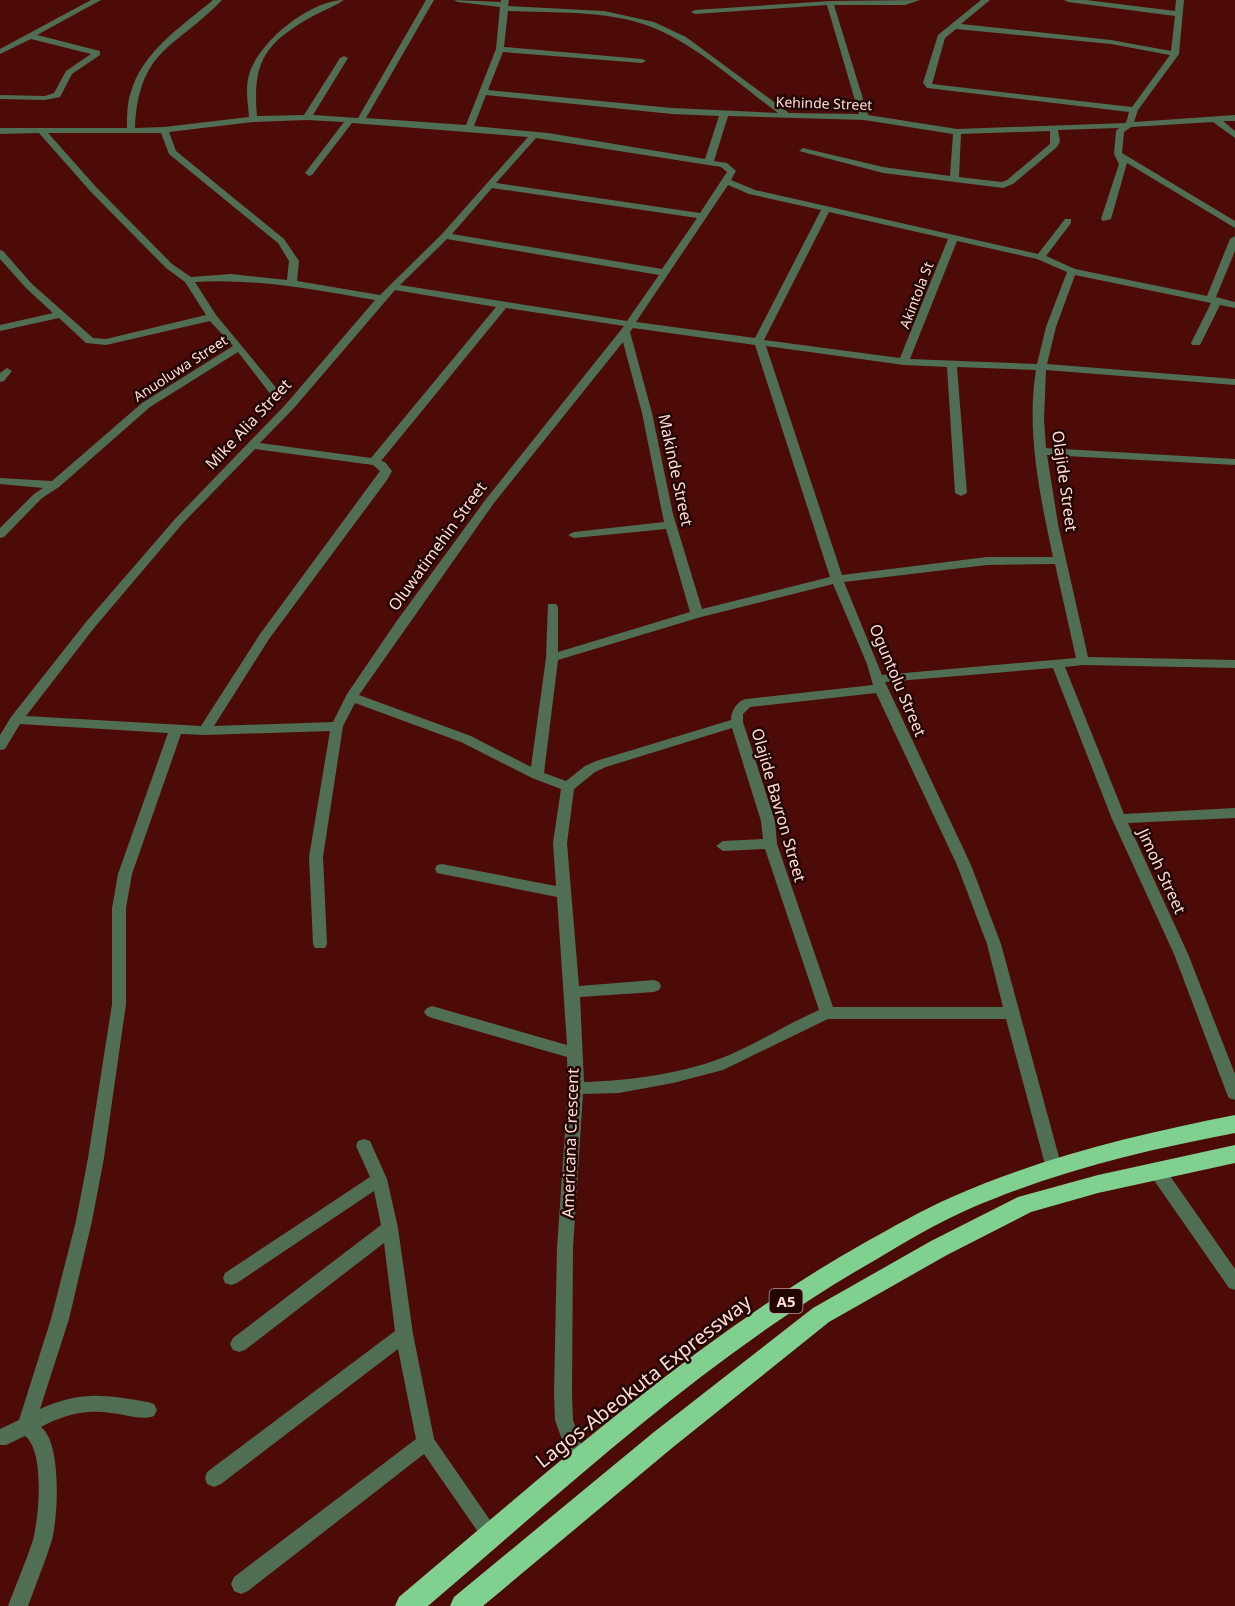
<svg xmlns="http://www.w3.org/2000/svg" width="1235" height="1606" viewBox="0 0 1235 1606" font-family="'Noto Sans',sans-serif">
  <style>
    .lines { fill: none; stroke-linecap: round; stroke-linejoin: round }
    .minor { fill: #4f6e54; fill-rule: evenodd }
    .highway { fill: #80d08f; fill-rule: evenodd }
    .labels { text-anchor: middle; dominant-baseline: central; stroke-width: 5; stroke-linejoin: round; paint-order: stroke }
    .far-street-label { font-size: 14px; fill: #ffddd7; stroke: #220604 }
    .shield { fill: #220604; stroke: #bd9c98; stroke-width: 1.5 }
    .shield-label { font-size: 15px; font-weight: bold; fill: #ffddd7 }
    .street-label { font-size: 16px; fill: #ffddd7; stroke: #220604 }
    .near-street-label { font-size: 20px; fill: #ffddd7; stroke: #220604 }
  </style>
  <rect width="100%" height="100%" fill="#4d0b07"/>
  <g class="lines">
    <!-- minor -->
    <g class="minor">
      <path d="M 91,0 L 101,0 L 37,35 L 100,51 L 100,55 L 72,74 L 60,97 L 45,100 L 0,99 L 0,95 L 45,96 L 54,93 L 66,71 L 91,54 L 31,39 L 0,54 L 0,49 Z"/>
      <path d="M 213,0 L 222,0 C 175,49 139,48 135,128 L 164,127 L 249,117 C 248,103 245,88 249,75 C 258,42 310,0 344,0 C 335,6 324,10 315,15 C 266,42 252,60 257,116 L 304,115 L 340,58 L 344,56 L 348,58 L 313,115 L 358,118 L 426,0 L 434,0 L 366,118 L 466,125 L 496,49 L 500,7 L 458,2 L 454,0 L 501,2 L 501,0 L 509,0 L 508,6 L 604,11 L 654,22 L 686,37 L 789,113 L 859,114 L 827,5 L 695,14 L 691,12 L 695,10 L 830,1 L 920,0 L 905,5 L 834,5 L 868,115 L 957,129 L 1126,123 L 1129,112 L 927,88 L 923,83 L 938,35 L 981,0 L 990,0 L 961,24 L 1111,40 L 1171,51 L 1175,16 L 1068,2 L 1064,0 L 1086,0 L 1175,11 L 1176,0 L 1184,0 L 1179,54 L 1138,110 L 1134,122 L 1235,115 L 1235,121 L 1223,121 L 1235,131 L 1235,138 L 1213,122 L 1131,127 L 1124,132 L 1122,153 L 1235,221 L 1235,228 L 1127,163 L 1111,219 L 1103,221 L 1101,219 L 1119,164 L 1114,154 L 1116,131 L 1119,128 L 1058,130 L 1060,141 L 1057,147 L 1013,184 L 1003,188 L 883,173 L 799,151 L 803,148 L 883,167 L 950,176 L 953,134 L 864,120 L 728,116 L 714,161 L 727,163 L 736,171 L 731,180 L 755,190 L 1038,254 L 1065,219 L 1071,219 L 1071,223 L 1046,256 L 1075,269 L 1207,296 L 1230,239 L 1235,236 L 1235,251 L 1216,297 L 1235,302 L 1235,308 L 1220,305 L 1200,345 L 1192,345 L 1191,343 L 1211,303 L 1075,275 L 1056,327 L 1047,364 L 1235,379 L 1235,385 L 1046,370 L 1044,420 L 1046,448 L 1235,459 L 1235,465 L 1047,455 L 1058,524 L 1088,657 L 1235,660 L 1235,668 L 1083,665 L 1065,667 L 1124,814 L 1235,808 L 1235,818 L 1128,823 L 1188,954 L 1235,1074 L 1235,1100 L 1229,1098 L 1227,1094 L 1174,954 L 1112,819 L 1053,668 L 885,682 L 971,865 L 1001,944 L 1062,1168 L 1060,1173 L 1054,1175 L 1048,1173 L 1046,1168 L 1006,1019 L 828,1019 L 723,1070 L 673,1083 L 619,1093 L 583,1094 L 573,1248 L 572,1394 L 573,1420 L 587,1462 L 584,1468 L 578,1471 L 572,1468 L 555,1420 L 554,1394 L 557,1248 L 568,1088 L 567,1057 L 432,1018 L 427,1016 L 424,1012 L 427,1008 L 432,1006 L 567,1045 L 557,897 L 437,873 L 435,869 L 437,865 L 442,864 L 556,886 L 553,843 L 561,789 L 532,778 L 461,742 L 355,703 L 343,726 L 323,857 L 327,944 L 325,948 L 315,948 L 313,944 L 309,857 L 330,731 L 205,735 L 181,734 L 132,874 L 126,908 L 126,1004 L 104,1158 L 92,1221 L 69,1319 L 40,1409 C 83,1390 104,1395 148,1402 L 154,1404 L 157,1410 L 154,1416 C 142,1421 125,1414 111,1413 C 85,1409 64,1415 41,1427 C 62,1443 58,1516 52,1540 C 45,1562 36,1584 28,1606 L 8,1606 C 16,1584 26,1562 33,1540 C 39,1517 45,1451 25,1436 L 6,1445 L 0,1445 L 0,1429 L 19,1420 L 51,1319 L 76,1221 L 88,1158 L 112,1004 L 112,908 L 118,874 L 168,733 L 20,724 L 5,749 L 0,750 L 0,735 L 11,717 L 86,622 L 175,519 L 286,404 L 375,300 C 315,290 256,278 195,282 L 216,315 L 283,396 L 283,400 L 275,400 L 238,352 L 150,407 L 59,487 L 42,498 L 4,537 L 0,538 L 0,528 L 34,494 L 43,488 L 0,484 L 0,478 L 52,481 L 142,403 L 233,346 L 210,321 L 106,345 L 86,343 L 59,318 L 0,331 L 0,325 L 53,313 L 26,288 L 0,259 L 0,250 L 3,251 L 32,284 L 93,338 L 106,339 L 206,315 L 185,282 L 166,268 L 91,192 L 39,133 L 0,134 L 0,128 L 127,128 C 127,117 127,105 130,95 C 141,52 182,26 213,0 ZM 508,11 C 554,13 605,10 649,26 C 693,42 740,85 778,113 L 672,108 L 488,90 L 503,52 L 642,63 L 646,61 L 642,59 L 504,47 ZM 956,29 L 1111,44 L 1170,55 L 1132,107 L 932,84 L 945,38 ZM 486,95 L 672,114 L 719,116 L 705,159 L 548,133 L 474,126 ZM 307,120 L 344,122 L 305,173 L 309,176 L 312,175 L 352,123 L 528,137 L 442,234 L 380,295 L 297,281 L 299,261 L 284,239 L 176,151 L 169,132 L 253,122 ZM 1050,131 L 1050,144 L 1007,180 L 1002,182 L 959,177 L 961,134 ZM 48,133 L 161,133 L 169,154 L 278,243 L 289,261 L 287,280 L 231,274 L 191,277 L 172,264 L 97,188 ZM 536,138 L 721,167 L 727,172 L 700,213 L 496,183 ZM 728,185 L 749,194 L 821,210 L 755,338 L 636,322 ZM 492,188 L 697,218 L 662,269 L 452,234 ZM 829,212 L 948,239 L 900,358 L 764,340 ZM 447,239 L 659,275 L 627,321 L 400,285 ZM 957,241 L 1037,259 L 1067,272 L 1046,327 L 1037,364 L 910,359 ZM 395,290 L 496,307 L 371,458 L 260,443 L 294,408 ZM 506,308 L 624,326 L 486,499 L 396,622 L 347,694 L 333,722 L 214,726 L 269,639 L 387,480 L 392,471 L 385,462 L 381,461 ZM 633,328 L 755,345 L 830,577 L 702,609 L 673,514 L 652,413 L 630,332 ZM 623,342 L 642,413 L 664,522 L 574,532 L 568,535 L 574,538 L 666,529 L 690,612 L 558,652 L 558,607 L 556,604 L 548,604 L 546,658 L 531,767 L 471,736 L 359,695 L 494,503 ZM 766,346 L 904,365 L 947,367 L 955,493 L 961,496 L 967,493 L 957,367 L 1036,370 C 1026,431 1040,496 1053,557 L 987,557 L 842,575 ZM 255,449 L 373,465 L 380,471 L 260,634 L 201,726 L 26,716 L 94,628 L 183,523 ZM 1055,564 L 1076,658 L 882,675 L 844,582 L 987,565 ZM 833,584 L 867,664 L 873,685 L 746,699 C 737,701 731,711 731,720 L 596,761 L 585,766 L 566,781 L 544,773 L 558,660 L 701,617 ZM 876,693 L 957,865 L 987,944 L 1003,1007 L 833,1007 L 777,844 L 775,821 L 743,722 L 743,714 L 750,707 ZM 732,728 L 761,821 L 763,839 L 723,841 L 716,846 L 723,851 L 765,849 L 819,1010 C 785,1025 753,1046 719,1059 C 679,1074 627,1081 584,1082 L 580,997 L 654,992 L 659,990 L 661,986 L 659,982 L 654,980 L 579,986 L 567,843 L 574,789 L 595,772 L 606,767 Z"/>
      <path d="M 7,368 L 12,371 L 4,381 L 0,382 L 0,373 Z"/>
      <path d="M 364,1139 L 370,1141 L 387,1179 L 398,1228 L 413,1334 L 434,1439 L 501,1536 L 499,1542 L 492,1545 L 485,1542 L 424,1454 L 248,1591 L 241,1594 L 234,1591 L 231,1584 L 234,1577 L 416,1439 L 398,1349 L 221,1484 L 214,1487 L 207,1484 L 205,1478 L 207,1472 L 395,1331 L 384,1243 L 245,1350 L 239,1352 L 233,1350 L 230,1344 L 233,1338 L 381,1225 L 374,1191 L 237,1283 L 231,1285 L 225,1283 L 223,1278 L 225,1273 L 370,1177 L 356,1146 L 358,1141 Z"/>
      <path d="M 1157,1164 L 1163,1166 L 1235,1269 L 1235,1290 L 1229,1288 L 1151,1176 L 1149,1171 L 1151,1166 Z"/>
    </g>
    <!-- highway -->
    <g class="highway">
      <path d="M 1235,1115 L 1235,1133 C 1145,1150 1054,1172 969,1209 C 937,1223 907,1241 877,1259 C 711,1353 572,1483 428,1606 L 395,1606 L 399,1597 C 548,1472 694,1339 864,1243 C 893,1227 922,1210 952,1197 C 1042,1157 1139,1134 1235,1115 Z"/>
      <path d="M 1235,1145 L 1235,1163 L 1098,1193 L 1031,1212 L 947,1255 L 829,1322 L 672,1448 L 483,1606 L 450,1606 L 454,1597 L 654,1432 L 813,1308 L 931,1241 L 1018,1197 L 1098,1175 Z"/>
    </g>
  </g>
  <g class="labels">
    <!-- far-street labels -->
    <g class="far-street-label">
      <text transform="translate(824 103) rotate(2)">Kehinde Street</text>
      <text transform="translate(916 295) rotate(-69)">Akintola St</text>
      <text transform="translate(180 368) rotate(-33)">Anuoluwa Street</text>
    </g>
    <!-- shield labels -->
    <rect class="shield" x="769.5" y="1289" width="33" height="24" rx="4.5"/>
    <g class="shield-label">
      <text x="786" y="1301">A5</text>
    </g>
    <!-- street labels -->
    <g class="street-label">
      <text transform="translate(248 424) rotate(-47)">Mike Alia Street</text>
      <text transform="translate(676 470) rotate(78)">Makinde Street</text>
      <text transform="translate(1065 481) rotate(82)">Olajide Street</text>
      <text transform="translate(437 546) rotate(-54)">Oluwatimehin Street</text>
      <text transform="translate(898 680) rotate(67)">Oguntolu Street</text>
      <text transform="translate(779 805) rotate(74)">Olajide Bavron Street</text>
      <text transform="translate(1162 871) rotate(65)">Jimoh Street</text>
      <text transform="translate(570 1143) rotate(-88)">Americana Crescent</text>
    </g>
    <!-- near-street labels -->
    <g class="near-street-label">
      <text transform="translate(643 1381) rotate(-38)">Lagos-Abeokuta Expressway</text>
    </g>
  </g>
</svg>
